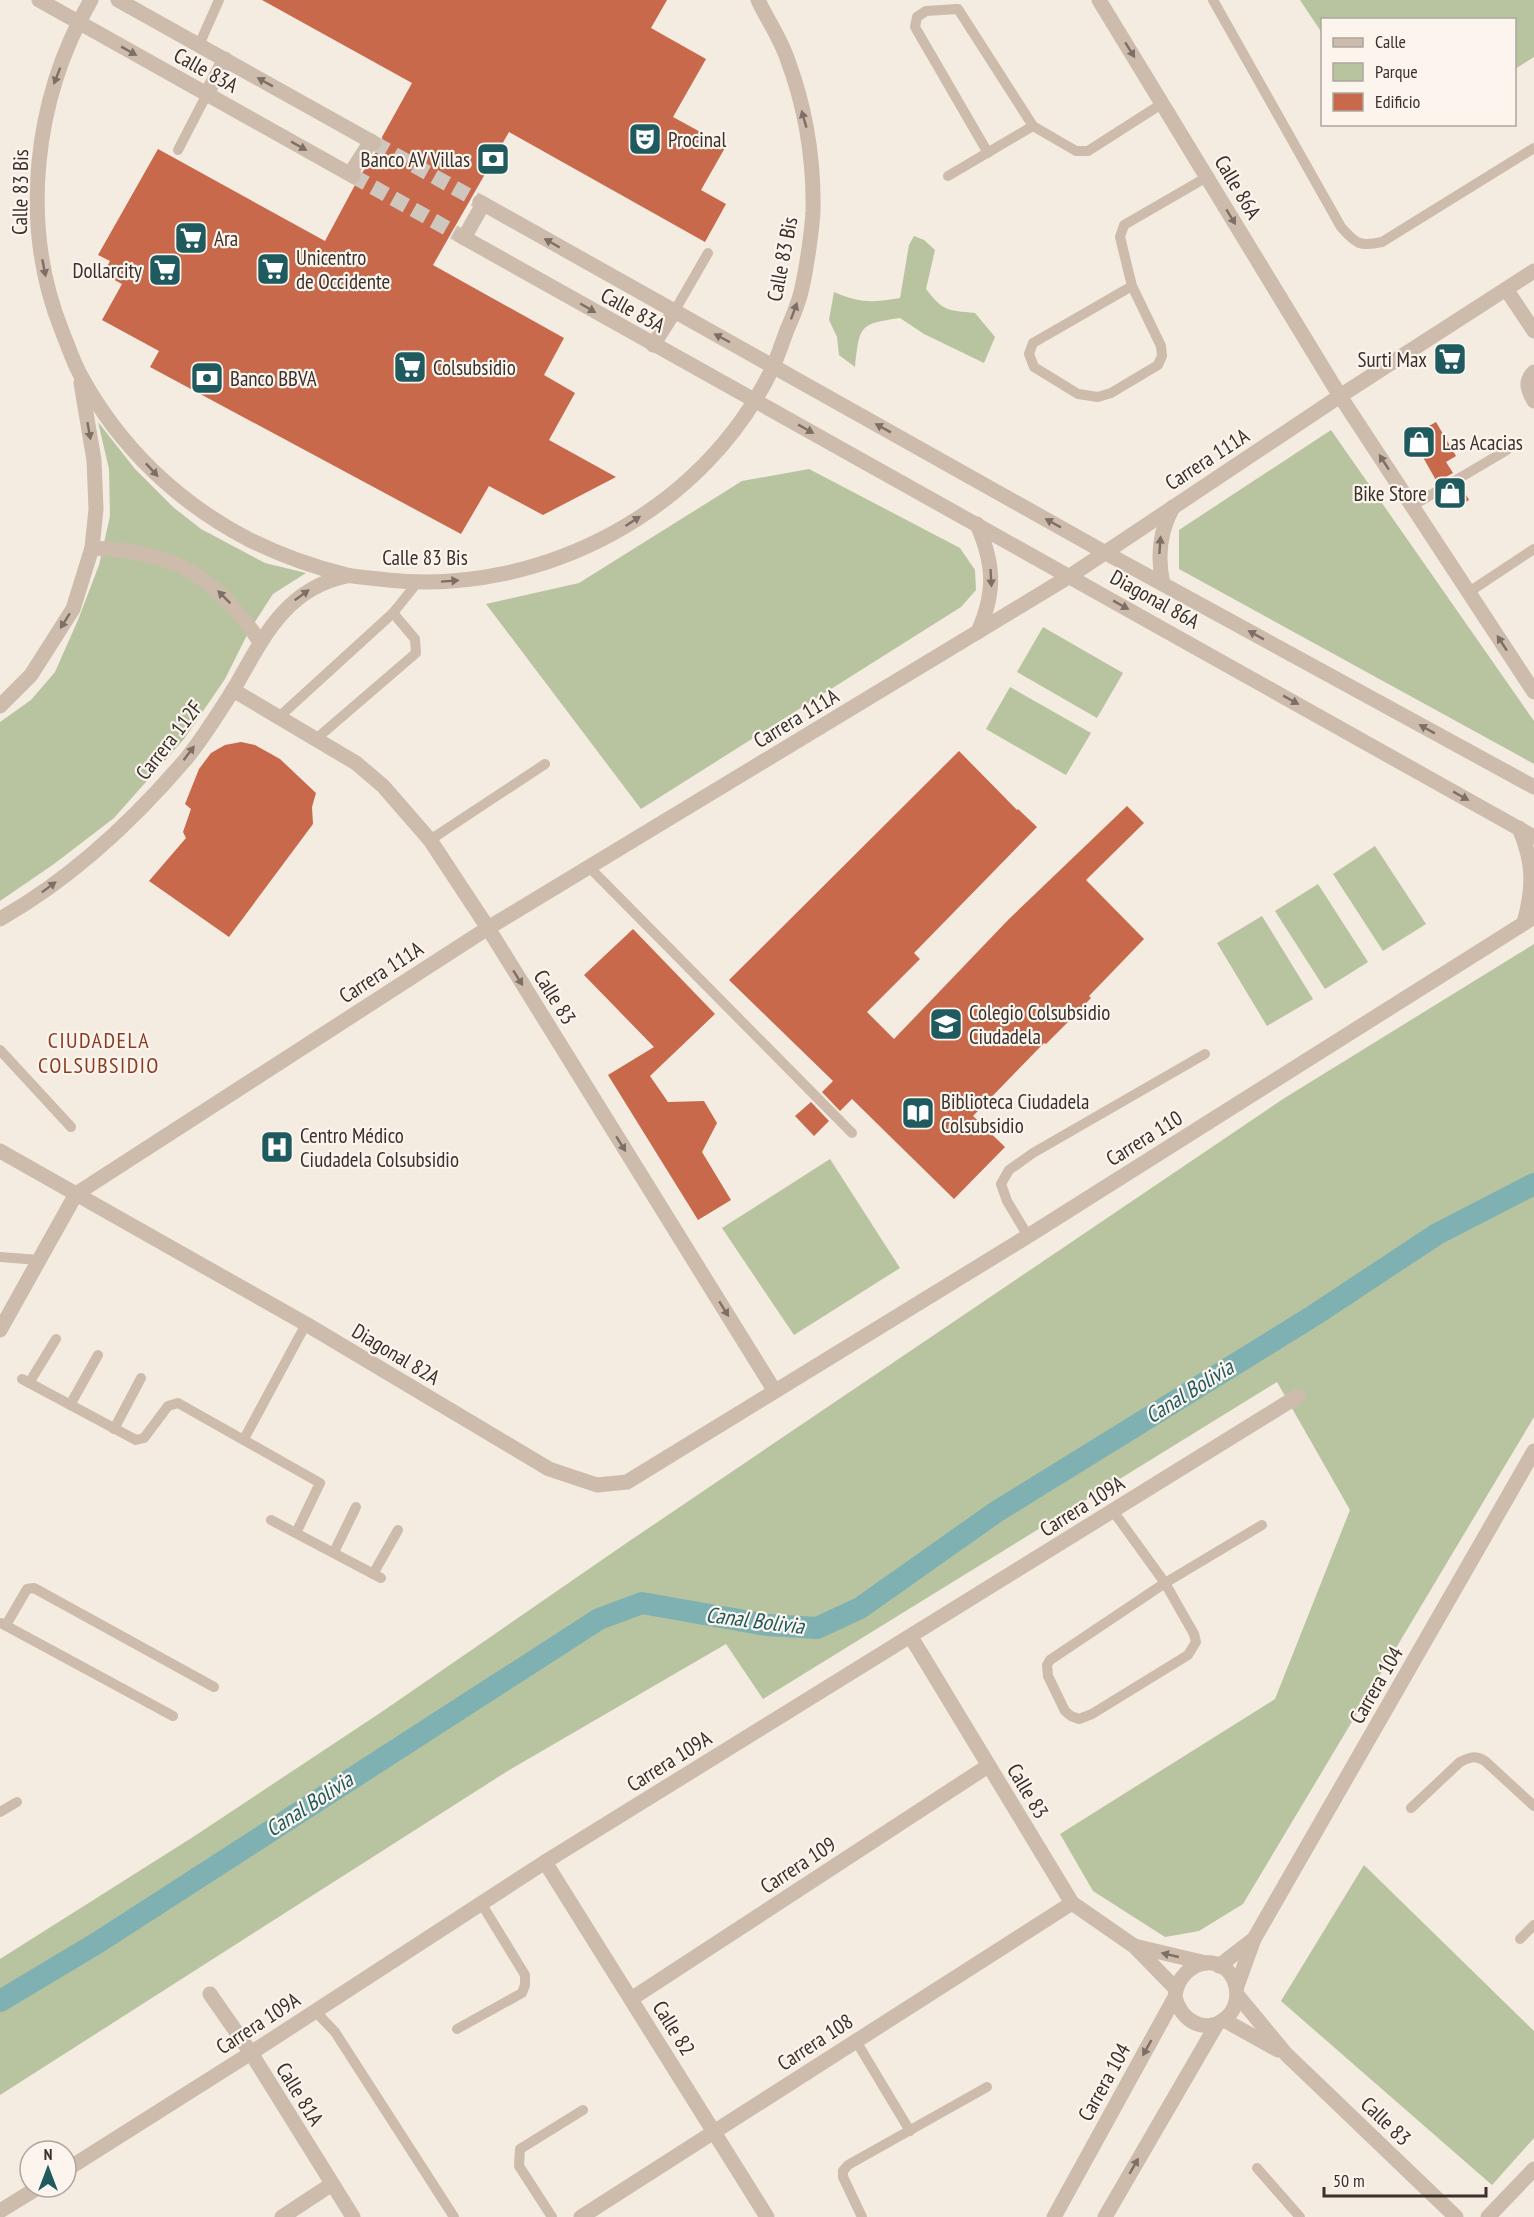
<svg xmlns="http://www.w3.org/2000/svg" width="1534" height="2217" viewBox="0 0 1534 2217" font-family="'PT Sans Narrow',sans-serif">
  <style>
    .green { fill: #b8c4a0 }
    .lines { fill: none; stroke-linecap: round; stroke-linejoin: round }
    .canal { stroke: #7fb0b2; stroke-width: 22 }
    .building { fill: #c8694b }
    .tertiary-tunnel { stroke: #cfc6bd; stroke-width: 15; stroke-dasharray: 15 8; stroke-linecap: butt }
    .service { stroke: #cdbbac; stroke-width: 10 }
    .minor { stroke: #cdbbac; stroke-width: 15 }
    .tertiary { stroke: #cdbbac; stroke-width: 15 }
    .oneway { fill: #7d6f65 }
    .labels { text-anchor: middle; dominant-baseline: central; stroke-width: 4.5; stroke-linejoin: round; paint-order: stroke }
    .street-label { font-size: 21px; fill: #3b302b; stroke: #fbf5ee }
    .poi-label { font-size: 21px; fill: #3b302b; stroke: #fbf5ee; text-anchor: start }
    .neighbourhood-label { font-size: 22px; letter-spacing: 1.5px; fill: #8c3b22; stroke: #fbf5ee }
    .water-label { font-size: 22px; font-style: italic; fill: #1f5a5e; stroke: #fbf5ee }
  </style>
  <rect width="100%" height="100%" fill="#f4ebe1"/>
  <!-- green -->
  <g class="green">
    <path d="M 1300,0 L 1534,0 L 1534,57 L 1515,69 L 1514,20 L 1322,20 L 1322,33 Z"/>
    <path d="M 914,236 L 924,240 L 935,250 L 926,289 C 944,312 947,310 975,313 L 995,337 L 984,363 L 924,334 L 900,318 C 858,324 860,326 855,367 L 839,355 L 837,337 L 829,320 L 834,292 C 859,303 873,303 900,298 L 909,245 Z"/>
    <path d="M 98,422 L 135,469 L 173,507 L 201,529 L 265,563 L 306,573 L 273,594 L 249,631 L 225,679 L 184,739 L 114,818 L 54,864 L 0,901 L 0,722 L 31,700 L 55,672 L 78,620 L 99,565 L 110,516 L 109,469 Z"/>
    <path d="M 1331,430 L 1534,721 L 1534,764 L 1179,569 L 1179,530 Z"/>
    <path d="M 809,469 L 960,548 L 975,570 L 976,590 L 961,607 L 641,809 L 486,604 L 579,583 L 742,481 Z"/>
    <path d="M 1043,627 L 1123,673 L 1097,718 L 1017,672 Z"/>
    <path d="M 1010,687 L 1091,733 L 1066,775 L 986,729 Z"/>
    <path d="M 1375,846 L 1426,924 L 1383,951 L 1333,874 Z"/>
    <path d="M 1318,884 L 1368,962 L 1325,989 L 1275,911 Z"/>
    <path d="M 1262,916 L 1313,999 L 1267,1026 L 1217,943 Z"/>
    <path d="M 1534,944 L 1534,1417 L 1243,1904 L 1199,1931 L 1165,1937 L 1093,1891 L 1060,1834 L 1275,1699 L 1350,1510 L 1277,1382 L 763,1699 L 726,1644 L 506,1772 L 0,2095 L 0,1959 L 193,1837 L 383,1711 L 628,1542 L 1283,1099 Z"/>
    <path d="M 830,1159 L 900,1268 L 794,1335 L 722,1228 Z"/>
    <path d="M 1364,1865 L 1534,2031 L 1534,2138 L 1492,2185 L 1281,2001 Z"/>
  </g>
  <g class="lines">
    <!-- canal -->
    <path class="canal" d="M 0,2001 L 97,1943 L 599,1619 L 642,1603 L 767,1625 L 817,1628 L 860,1608 L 996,1512 L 1313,1316 L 1437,1234 L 1534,1184"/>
  </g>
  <!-- building -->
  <g class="building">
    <path d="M 262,0 L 667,0 L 651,28 L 706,59 L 673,117 L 726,146 L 701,190 L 726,204 L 705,242 L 509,132 L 433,265 L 564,338 L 544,375 L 575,393 L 549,440 L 616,477 L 543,515 L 489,486 L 461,534 L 150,367 L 159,351 L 102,320 L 122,284 L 103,274 L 110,261 L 98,255 L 158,149 L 325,241 L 355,185 L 362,180 L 362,173 L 375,153 L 383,147 L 382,137 L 412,83 Z"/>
    <path d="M 1436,422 L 1456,456 L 1446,462 L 1453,473 L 1437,482 L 1411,436 Z"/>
    <path d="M 1461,486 L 1469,500 L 1454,509 L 1445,495 Z"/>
    <path d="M 241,742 L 255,745 L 280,759 L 316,793 L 312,807 L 313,824 L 229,937 L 149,881 L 186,838 L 183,832 L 191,809 L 185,804 L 199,769 L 211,753 L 225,745 Z"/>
    <path d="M 959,751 L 1017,810 L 1018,809 L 1037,827 L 914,953 L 920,959 L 867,1012 L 894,1039 L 1009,919 L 1127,806 L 1144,823 L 1086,880 L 1144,939 L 1089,996 L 1091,998 L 1066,1024 L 1046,1044 L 1044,1043 L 973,1116 L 1005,1147 L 954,1199 L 852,1099 L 840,1111 L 822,1092 L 833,1081 L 729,980 Z"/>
    <path d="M 633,929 L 715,1014 L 650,1076 L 668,1102 L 704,1101 L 717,1123 L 702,1152 L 731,1200 L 698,1220 L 608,1075 L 654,1047 L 584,975 Z"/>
    <path d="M 811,1102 L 829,1121 L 814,1136 L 795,1116 Z"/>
  </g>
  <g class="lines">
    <!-- tertiary-tunnel -->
    <g class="tertiary-tunnel">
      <path d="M 374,143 L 480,202"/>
      <path d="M 353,176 L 461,236"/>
    </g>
    <!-- service -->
    <g class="service">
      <path d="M 1213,0 L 1341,227 C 1356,244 1360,247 1382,242 L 1534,148"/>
      <path d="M 199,45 L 219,0"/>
      <path d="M 178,150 L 207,94"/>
      <path d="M 988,153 L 915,27 L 917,17 L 926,11 L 958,9 L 1033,126 L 1076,151 L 1088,151 L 1163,103"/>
      <path d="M 948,176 L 1033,126"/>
      <path d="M 1132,286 L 1033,343 L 1029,354 L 1034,367 L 1078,394 L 1098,397 L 1111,393 L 1158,365 L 1162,356 L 1161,346 L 1132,286 L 1120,237 L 1124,225 L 1207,177"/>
      <path d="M 674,312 L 708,253"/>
      <path d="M 1412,506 L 1507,450"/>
      <path d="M 1469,592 L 1534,549"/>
      <path d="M 279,717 L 393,613 L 417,583"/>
      <path d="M 316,739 L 416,653 L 415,639 L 393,613"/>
      <path d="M 430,840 L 545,764"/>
      <path d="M 590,868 L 852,1133"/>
      <path d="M 0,1050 L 71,1127"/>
      <path d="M 1028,1236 L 1007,1201 L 1001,1184 L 1009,1170 L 1033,1153 L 1205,1054"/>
      <path d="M 0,1257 L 39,1260"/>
      <path d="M 22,1379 L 136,1440 L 144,1438 L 168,1406 L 178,1403 L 320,1483 L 296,1533"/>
      <path d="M 29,1383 L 56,1339"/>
      <path d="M 70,1405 L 98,1355"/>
      <path d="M 114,1429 L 141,1378"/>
      <path d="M 244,1439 L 306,1324"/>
      <path d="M 1113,1511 L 1165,1583 L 1194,1634 L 1196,1642 L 1188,1655 L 1092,1714 L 1079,1719 L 1071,1716 L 1065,1711 L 1048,1676 L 1047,1665 L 1050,1660 L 1165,1583 L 1262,1525"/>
      <path d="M 271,1520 L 381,1578"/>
      <path d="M 334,1552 L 356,1507"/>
      <path d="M 373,1574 L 398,1530"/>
      <path d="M 1,1623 L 173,1716"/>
      <path d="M 6,1625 L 27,1589 L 34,1588 L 214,1687"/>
      <path d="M 1411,1808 L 1460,1762 C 1470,1757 1475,1755 1485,1761 L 1534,1806"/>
      <path d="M 0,1812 L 17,1802"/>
      <path d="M 1520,1939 L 1534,1925"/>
      <path d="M 315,2011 L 335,2032 L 454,2217"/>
      <path d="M 457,2029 L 522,1993 L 525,1985 L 525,1975 L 481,1903"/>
      <path d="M 856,2041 L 910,2131"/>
      <path d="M 1257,2168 L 1300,2217"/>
      <path d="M 552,2217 L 519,2166 L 520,2149 L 583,2110"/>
      <path d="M 862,2217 L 843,2177 L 843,2171 L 848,2165 L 987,2087"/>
    </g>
    <!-- minor -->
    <g class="minor">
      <path d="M 1099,0 L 1340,396 L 1534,692"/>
      <path d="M 1506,289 L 1534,331"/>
      <path d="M 1534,372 C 1524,382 1528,390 1534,401"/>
      <path d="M 233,690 L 356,763 L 383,786 L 430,840 L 488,928 L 774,1390"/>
      <path d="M 0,1151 L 306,1324 L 549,1469 L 597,1485 L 627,1482 L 1028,1236 L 1534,917"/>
      <path d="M 0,1330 L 76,1194 L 488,928 L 1070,576 L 1340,396 L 1534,271"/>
      <path d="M 911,1637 L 1072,1903 L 1134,1946 L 1176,1989"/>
      <path d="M 545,1862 L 767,2217"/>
      <path d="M 1134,1946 L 1206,1963"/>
      <path d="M 210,1994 L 251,2053 L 353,2217"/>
      <path d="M 631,1999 L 988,1766"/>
      <path d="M 66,2170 L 251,2053 L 545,1862 L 1298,1396"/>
      <path d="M 0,2211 L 39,2187"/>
      <path d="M 282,2217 L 332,2184"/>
      <path d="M 581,2217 L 1072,1903"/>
      <path d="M 1488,2217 L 1534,2169"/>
    </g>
    <!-- tertiary -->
    <g class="tertiary">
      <path d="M 39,0 L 353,176"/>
      <path d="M 91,0 C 34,98 19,224 62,331 C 68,346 73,362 81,376 C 119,446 177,502 248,539 C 280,555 313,567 347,575 C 360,578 375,578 388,580 C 543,596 704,510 772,369 C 778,356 782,343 787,330 C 792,318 798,305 801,292 C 806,272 812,231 813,211 C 814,160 805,106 787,58 C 780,38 767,19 758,0"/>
      <path d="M 118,0 L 374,143"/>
      <path d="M 207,94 L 225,59"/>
      <path d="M 350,174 L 371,141"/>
      <path d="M 480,202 L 1104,552 L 1534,787"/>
      <path d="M 461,236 L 1534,837"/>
      <path d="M 464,238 L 483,204"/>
      <path d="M 653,345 L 674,312"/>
      <path d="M 977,524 C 994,564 996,591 978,632"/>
      <path d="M 92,548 C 173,551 215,575 260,642"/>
      <path d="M 1163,584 C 1157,557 1159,532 1173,507"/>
      <path d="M 0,706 L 31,675 L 73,609 L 92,548 L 96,509 L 94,460 L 81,383"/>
      <path d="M 1519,828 C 1534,863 1534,886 1524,923"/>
      <path d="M 0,919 C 71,879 133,821 186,759 C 204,737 220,711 235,687 C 263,638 286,588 347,576"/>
      <path d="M 1219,1966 L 1254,1939"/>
      <path d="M 1237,1986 L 1254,1939 L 1534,1451"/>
      <path d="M 1238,1996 L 1286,2054 L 1456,2217"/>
      <path d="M 1224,2020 L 1278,2050"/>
      <path d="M 1054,2217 L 1175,1997 C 1176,1979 1192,1961 1212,1963 C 1237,1966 1245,2001 1227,2017 C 1206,2036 1181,2021 1175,1997"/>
      <path d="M 1105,2217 L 1217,2024"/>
    </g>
  </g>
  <!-- one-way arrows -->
  <defs><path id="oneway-solid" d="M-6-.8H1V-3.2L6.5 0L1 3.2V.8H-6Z" transform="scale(1.5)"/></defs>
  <g class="oneway">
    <use href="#oneway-solid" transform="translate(1130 50) rotate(58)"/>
    <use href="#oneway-solid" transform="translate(129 51) rotate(29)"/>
    <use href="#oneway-solid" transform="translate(57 76) rotate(111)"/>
    <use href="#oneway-solid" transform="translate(265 82) rotate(-151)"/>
    <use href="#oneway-solid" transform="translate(804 119) rotate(-106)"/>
    <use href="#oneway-solid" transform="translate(299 146) rotate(29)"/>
    <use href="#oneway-solid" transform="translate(1231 217) rotate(59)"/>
    <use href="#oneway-solid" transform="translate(552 243) rotate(-150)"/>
    <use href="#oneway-solid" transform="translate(44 268) rotate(79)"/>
    <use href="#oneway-solid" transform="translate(588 308) rotate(30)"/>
    <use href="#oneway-solid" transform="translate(794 311) rotate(-70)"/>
    <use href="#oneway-solid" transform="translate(722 338) rotate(-152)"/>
    <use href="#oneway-solid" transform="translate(883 428) rotate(-151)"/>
    <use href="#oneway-solid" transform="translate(806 429) rotate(29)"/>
    <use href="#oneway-solid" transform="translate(89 431) rotate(80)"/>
    <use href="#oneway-solid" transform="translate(1384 462) rotate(-123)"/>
    <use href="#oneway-solid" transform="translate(152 470) rotate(47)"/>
    <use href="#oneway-solid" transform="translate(633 521) rotate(-33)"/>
    <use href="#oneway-solid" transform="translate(1053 523) rotate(-151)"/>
    <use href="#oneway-solid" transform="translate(1160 545) rotate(-86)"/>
    <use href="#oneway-solid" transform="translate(991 578) rotate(87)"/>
    <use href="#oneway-solid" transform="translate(450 581) rotate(-4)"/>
    <use href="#oneway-solid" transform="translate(302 595) rotate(-36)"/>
    <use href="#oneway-solid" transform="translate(224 597) rotate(-135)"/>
    <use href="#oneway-solid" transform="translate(1121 605) rotate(29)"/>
    <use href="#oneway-solid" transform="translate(65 621) rotate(122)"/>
    <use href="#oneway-solid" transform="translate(1256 635) rotate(-151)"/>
    <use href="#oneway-solid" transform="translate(1502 643) rotate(-123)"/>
    <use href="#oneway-solid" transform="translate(1291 700) rotate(29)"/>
    <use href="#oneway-solid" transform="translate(1427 729) rotate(-151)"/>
    <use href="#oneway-solid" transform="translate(189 753) rotate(-53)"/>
    <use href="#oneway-solid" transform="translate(1461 796) rotate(29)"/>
    <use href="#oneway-solid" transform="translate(49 887) rotate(-37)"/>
    <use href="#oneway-solid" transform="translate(518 978) rotate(58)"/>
    <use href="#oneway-solid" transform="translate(621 1144) rotate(58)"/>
    <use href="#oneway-solid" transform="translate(724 1309) rotate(58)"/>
    <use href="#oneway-solid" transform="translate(1170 1955) rotate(-167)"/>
    <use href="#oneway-solid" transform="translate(1147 2048) rotate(119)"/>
    <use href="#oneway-solid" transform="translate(1134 2166) rotate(-60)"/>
  </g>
  <!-- icons -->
  <defs>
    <symbol id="theatre-square" viewBox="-11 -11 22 22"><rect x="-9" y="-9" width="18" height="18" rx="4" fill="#1f5a5e" stroke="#fbf5ee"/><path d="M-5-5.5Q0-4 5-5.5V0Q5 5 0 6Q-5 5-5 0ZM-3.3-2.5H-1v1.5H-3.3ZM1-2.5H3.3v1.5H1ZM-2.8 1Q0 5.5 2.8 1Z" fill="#fff"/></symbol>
    <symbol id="bank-square" viewBox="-11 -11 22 22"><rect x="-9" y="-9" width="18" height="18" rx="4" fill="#1f5a5e" stroke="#fbf5ee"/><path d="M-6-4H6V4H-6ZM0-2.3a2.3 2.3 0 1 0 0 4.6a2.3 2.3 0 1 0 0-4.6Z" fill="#fff"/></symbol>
    <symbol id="supermarket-square" viewBox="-11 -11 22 22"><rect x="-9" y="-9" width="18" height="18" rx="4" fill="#1f5a5e" stroke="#fbf5ee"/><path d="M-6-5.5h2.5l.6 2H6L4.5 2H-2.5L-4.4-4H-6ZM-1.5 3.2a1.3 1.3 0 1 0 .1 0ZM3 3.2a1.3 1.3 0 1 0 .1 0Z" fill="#fff"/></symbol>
    <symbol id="shop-square" viewBox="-11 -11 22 22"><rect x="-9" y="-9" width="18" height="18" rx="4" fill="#1f5a5e" stroke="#fbf5ee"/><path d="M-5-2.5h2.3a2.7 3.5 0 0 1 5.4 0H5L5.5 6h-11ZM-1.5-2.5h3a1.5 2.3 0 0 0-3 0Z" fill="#fff"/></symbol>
    <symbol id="school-square" viewBox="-11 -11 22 22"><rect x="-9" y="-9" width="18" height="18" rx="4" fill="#1f5a5e" stroke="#fbf5ee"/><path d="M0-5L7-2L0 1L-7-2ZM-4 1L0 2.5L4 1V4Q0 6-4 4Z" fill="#fff"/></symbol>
    <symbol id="library-square" viewBox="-11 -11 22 22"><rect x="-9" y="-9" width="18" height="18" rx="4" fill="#1f5a5e" stroke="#fbf5ee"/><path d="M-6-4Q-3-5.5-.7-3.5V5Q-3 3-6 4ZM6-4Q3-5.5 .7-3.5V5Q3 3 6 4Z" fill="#fff"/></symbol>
    <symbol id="hospital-square" viewBox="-11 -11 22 22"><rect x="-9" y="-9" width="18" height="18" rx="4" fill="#1f5a5e" stroke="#fbf5ee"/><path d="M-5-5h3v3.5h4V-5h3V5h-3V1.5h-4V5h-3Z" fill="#fff"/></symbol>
  </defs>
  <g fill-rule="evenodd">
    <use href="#theatre-square" x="626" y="120" width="38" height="38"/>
    <use href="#bank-square" x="474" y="140" width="38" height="38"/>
    <use href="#supermarket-square" x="172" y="219" width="38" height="38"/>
    <use href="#supermarket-square" x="254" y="250" width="38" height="38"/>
    <use href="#supermarket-square" x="146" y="251" width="38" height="38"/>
    <use href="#supermarket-square" x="1431" y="340" width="38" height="38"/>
    <use href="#supermarket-square" x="391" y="348" width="38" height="38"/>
    <use href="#bank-square" x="188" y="359" width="38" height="38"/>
    <use href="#shop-square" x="1400" y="423" width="38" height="38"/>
    <use href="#shop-square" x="1431" y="474" width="38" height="38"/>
    <use href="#school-square" x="927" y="1005" width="38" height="38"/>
    <use href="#library-square" x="899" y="1094" width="38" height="38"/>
    <use href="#hospital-square" x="258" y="1128" width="38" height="38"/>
  </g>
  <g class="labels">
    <!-- street labels -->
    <g class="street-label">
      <text transform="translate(206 70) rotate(29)">Calle 83A</text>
      <text transform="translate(1238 187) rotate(59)">Calle 86A</text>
      <text transform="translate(20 192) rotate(-89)">Calle 83 Bis</text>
      <text transform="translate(782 259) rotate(-79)">Calle 83 Bis</text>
      <text transform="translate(633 310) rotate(29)">Calle 83A</text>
      <text transform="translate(1207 459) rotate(-33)">Carrera 111A</text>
      <text x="425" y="557">Calle 83 Bis</text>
      <text transform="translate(1155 599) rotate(29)">Diagonal 86A</text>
      <text transform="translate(796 718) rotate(-31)">Carrera 111A</text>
      <text transform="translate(169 740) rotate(-52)">Carrera 112F</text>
      <text transform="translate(381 972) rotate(-33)">Carrera 111A</text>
      <text transform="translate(555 997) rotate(58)">Calle 83</text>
      <text transform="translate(1144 1138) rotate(-32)">Carrera 110</text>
      <text transform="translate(396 1354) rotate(31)">Diagonal 82A</text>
      <text transform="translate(1082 1506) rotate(-32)">Carrera 109A</text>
      <text transform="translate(1376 1685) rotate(-60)">Carrera 104</text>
      <text transform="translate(669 1761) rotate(-32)">Carrera 109A</text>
      <text transform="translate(1028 1791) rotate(59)">Calle 83</text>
      <text transform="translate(798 1865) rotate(-33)">Carrera 109</text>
      <text transform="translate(258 2023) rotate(-33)">Carrera 109A</text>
      <text transform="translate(674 2028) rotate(58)">Calle 82</text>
      <text transform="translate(815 2042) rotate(-33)">Carrera 108</text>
      <text transform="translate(1104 2082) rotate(-61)">Carrera 104</text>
      <text transform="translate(300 2094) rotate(58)">Calle 81A</text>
      <text transform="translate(1386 2121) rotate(44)">Calle 83</text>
    </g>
    <!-- poi labels -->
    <g class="poi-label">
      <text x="668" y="139">Procinal</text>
      <text x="470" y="159" text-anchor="end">Banco AV Villas</text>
      <text x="214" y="238">Ara</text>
      <text x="296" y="257">Unicentro<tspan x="296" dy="24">de Occidente</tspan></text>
      <text x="142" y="270" text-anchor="end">Dollarcity</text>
      <text x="1427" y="359" text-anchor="end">Surti Max</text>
      <text x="433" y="367">Colsubsidio</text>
      <text x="230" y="378">Banco BBVA</text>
      <text x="1442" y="442">Las Acacias</text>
      <text x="1427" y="493" text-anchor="end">Bike Store</text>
      <text x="969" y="1012">Colegio Colsubsidio<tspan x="969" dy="24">Ciudadela</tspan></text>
      <text x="941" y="1101">Biblioteca Ciudadela<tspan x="941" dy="24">Colsubsidio</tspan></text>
      <text x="300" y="1135">Centro Médico<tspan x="300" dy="24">Ciudadela Colsubsidio</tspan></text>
    </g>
    <!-- neighbourhood labels -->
    <g class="neighbourhood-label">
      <text x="99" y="1040">CIUDADELA<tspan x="99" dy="25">COLSUBSIDIO</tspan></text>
    </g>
    <!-- water labels -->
    <g class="water-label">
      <text transform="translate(1189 1391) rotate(-32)">Canal Bolivia</text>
      <text transform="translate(755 1620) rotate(7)">Canal Bolivia</text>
      <text transform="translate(309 1804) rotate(-33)">Canal Bolivia</text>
    </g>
  </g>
  <!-- legend -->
  <rect x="1321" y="18" width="195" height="108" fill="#fbf5ee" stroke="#aea6a0" stroke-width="1.5"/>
  <rect x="1333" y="38" width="30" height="9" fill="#cdbbac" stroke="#aea6a0" stroke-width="1.5"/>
  <text x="1375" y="48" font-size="18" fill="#3b302b">Calle</text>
  <rect x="1333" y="63" width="30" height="18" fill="#b8c4a0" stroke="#aea6a0" stroke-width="1.5"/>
  <text x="1375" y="78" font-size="18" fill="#3b302b">Parque</text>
  <rect x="1333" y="93" width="30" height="18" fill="#c8694b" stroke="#aea6a0" stroke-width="1.5"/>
  <text x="1375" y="108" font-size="18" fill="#3b302b">Edificio</text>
  <!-- north arrow -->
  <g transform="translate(48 2169)"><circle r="28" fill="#fbf5ee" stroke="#aea6a0" stroke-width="1.5"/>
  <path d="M0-4.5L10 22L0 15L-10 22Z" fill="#1f5a5e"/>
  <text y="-9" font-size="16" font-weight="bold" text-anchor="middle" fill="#3b302b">N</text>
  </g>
  <!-- scale -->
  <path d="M1324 2187v9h162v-9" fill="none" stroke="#3b302b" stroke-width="3"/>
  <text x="1333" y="2187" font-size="18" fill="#3b302b" stroke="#fbf5ee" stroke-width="4.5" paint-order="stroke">50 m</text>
</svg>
